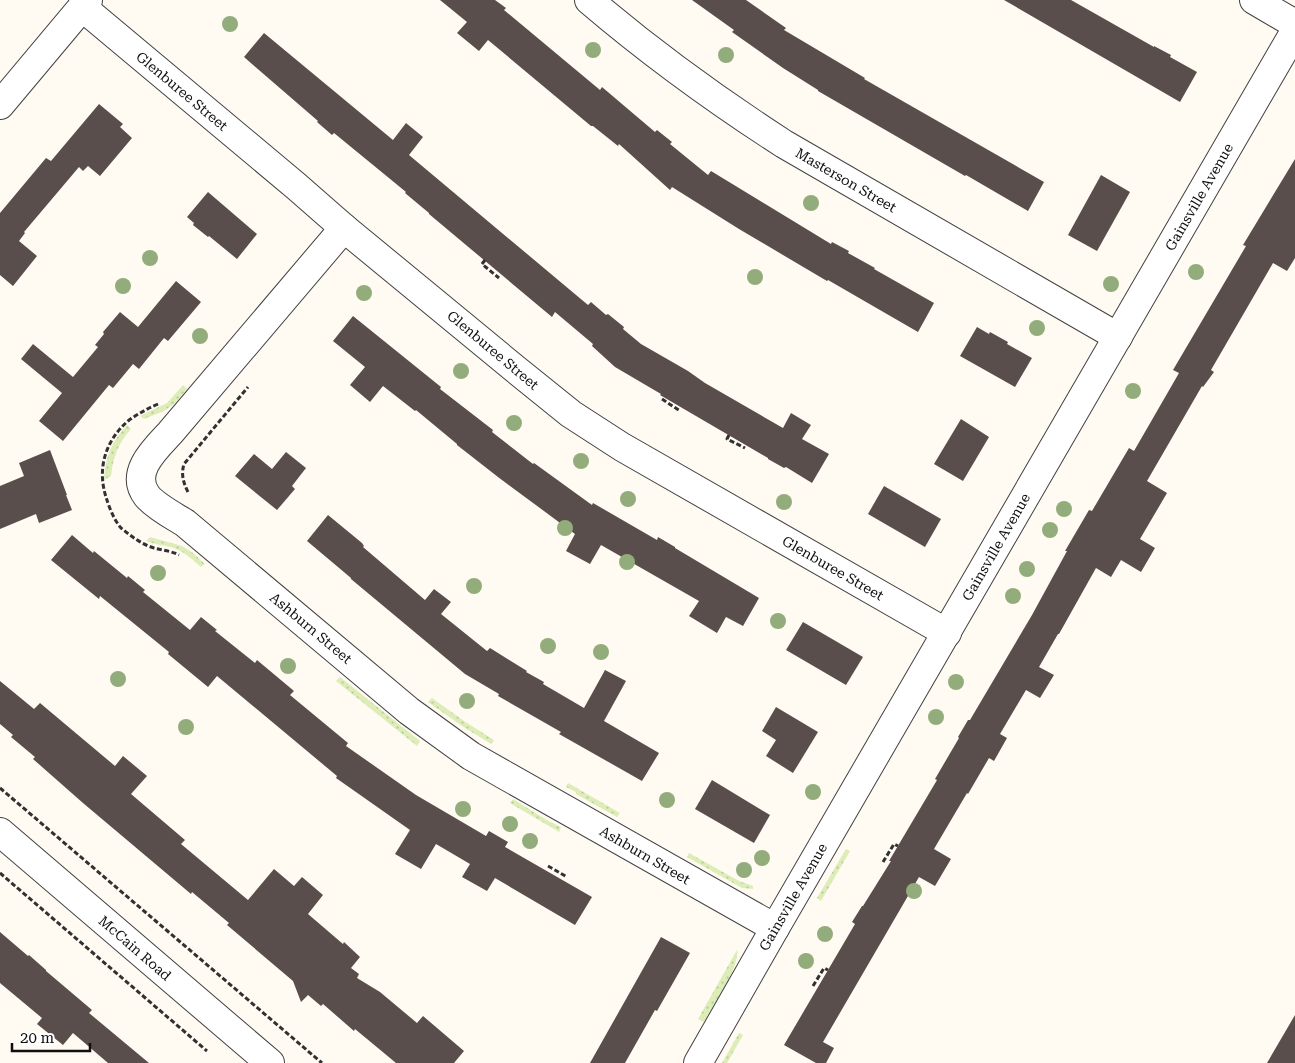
<svg xmlns="http://www.w3.org/2000/svg" width="1295" height="1063" viewBox="0 0 1295 1063" font-family="'Roboto Serif',serif">
  <style>
    .grass { fill: url(#grass-dots) }
    .building { fill: #594e4b }
    .lines { fill: none; stroke-linecap: round; stroke-linejoin: round }
    .minor-casing { stroke: #424242; stroke-width: 30 }
    .path { stroke: #313131; stroke-width: 3; stroke-dasharray: 5 2.5; stroke-linecap: butt }
    .minor { stroke: #fff; stroke-width: 28 }
    .tree { fill: #92ac7b }
    .labels { text-anchor: middle; dominant-baseline: central; stroke-width: 5; stroke-linejoin: round; paint-order: stroke }
    .street-label { font-size: 14px; fill: #0f0f0f; stroke: #fff }
  </style>
  <defs>
    <pattern id="grass-dots" width="8" height="8" patternUnits="userSpaceOnUse" patternTransform="scale(1.25)"><rect width="8" height="8" fill="#ddedb8"/><path d="M2 2h.1M6 6h.1" fill="none" stroke="#bcca9d" stroke-width="1.8" stroke-linecap="round"/></pattern>
  </defs>
  <rect width="100%" height="100%" fill="#fffaf2"/>
  <!-- grass -->
  <g class="grass">
    <path d="M 183,385 L 187,389 L 174,404 L 164,411 L 144,419 L 140,416 L 167,403 Z"/>
    <path d="M 127,425 L 131,429 C 118,443 113,458 111,476 L 104,480 C 105,457 112,441 127,425 Z"/>
    <path d="M 150,537 L 182,546 L 193,553 L 205,564 L 201,567 C 193,560 185,552 174,548 C 165,545 155,545 146,541 Z"/>
    <path d="M 340,677 L 420,741 L 417,746 L 336,681 Z"/>
    <path d="M 432,698 L 464,721 L 494,740 L 491,744 L 462,726 L 428,702 Z"/>
    <path d="M 568,783 L 620,813 L 617,817 L 576,794 L 576,792 L 566,787 Z"/>
    <path d="M 513,799 L 550,822 L 561,827 L 559,832 L 510,803 Z"/>
    <path d="M 846,849 L 850,851 L 821,901 L 817,898 Z"/>
    <path d="M 689,853 L 739,881 L 753,886 L 753,889 L 742,888 L 687,857 Z"/>
    <path d="M 737,950 C 740,967 713,1006 704,1022 L 698,1019 Z"/>
    <path d="M 739,1033 L 743,1035 L 727,1063 L 722,1063 Z"/>
  </g>
  <!-- building -->
  <g class="building">
    <path d="M 440,0 L 495,0 L 506,8 L 504,10 L 600,90 L 602,87 L 655,132 L 657,130 L 672,142 L 670,144 L 708,175 L 711,171 L 831,244 L 832,242 L 849,251 L 848,253 L 875,268 L 874,269 L 934,303 L 918,332 L 828,280 L 827,281 L 739,229 L 672,187 L 670,190 L 619,144 L 618,146 L 593,126 L 591,126 L 488,40 L 479,51 L 457,33 L 467,22 Z"/>
    <path d="M 692,0 L 746,0 L 786,28 L 784,30 L 865,78 L 864,79 L 1044,182 L 1028,211 L 966,175 L 965,176 L 818,91 L 818,90 L 783,68 L 732,32 L 734,30 Z"/>
    <path d="M 1004,0 L 1071,0 L 1154,47 L 1154,46 L 1171,55 L 1170,57 L 1197,72 L 1180,102 Z"/>
    <path d="M 264,33 L 393,140 L 406,123 L 423,137 L 409,155 L 588,305 L 591,302 L 606,315 L 608,314 L 624,327 L 623,329 L 641,344 L 688,371 L 705,383 L 783,428 L 791,413 L 811,425 L 802,439 L 829,454 L 812,483 L 786,467 L 784,468 L 768,459 L 768,458 L 660,395 L 661,394 L 615,367 L 592,346 L 593,344 L 555,312 L 552,317 L 429,214 L 429,213 L 405,193 L 406,192 L 334,133 L 332,135 L 317,122 L 318,121 L 244,57 Z"/>
    <path d="M 99,104 L 123,124 L 120,127 L 132,138 L 100,176 L 88,166 L 83,171 L 79,167 L 24,232 L 25,233 L 19,241 L 37,256 L 13,286 L 0,275 L 0,213 L 46,158 L 51,161 Z"/>
    <path d="M 1295,159 L 1295,258 L 1287,271 L 1273,263 L 1211,370 L 1214,372 L 1203,387 L 1202,386 L 1147,481 L 1167,493 L 1140,539 L 1155,548 L 1141,572 L 1121,560 L 1111,577 L 1096,568 L 1059,634 L 1058,634 L 1039,667 L 1054,675 L 1040,698 L 1026,690 L 1000,734 L 1007,738 L 994,761 L 989,758 L 968,794 L 967,793 L 934,849 L 951,859 L 935,886 L 919,877 L 823,1042 L 834,1048 L 826,1063 L 816,1063 L 784,1045 L 855,924 L 852,922 L 862,906 L 863,906 L 891,861 L 889,861 L 937,780 L 935,779 L 959,738 L 958,737 L 968,720 L 970,720 L 1032,615 L 1067,551 L 1065,551 L 1089,510 L 1092,511 L 1129,448 L 1134,451 L 1179,373 L 1173,370 L 1246,246 L 1243,245 Z"/>
    <path d="M 1101,175 L 1130,192 L 1097,251 L 1068,235 Z"/>
    <path d="M 208,192 L 257,234 L 237,259 L 209,236 L 208,237 L 193,225 L 194,223 L 187,217 Z"/>
    <path d="M 176,281 L 201,302 L 168,341 L 164,338 L 139,369 L 133,364 L 113,388 L 109,385 L 63,441 L 39,421 L 62,393 L 21,359 L 33,344 L 73,377 L 98,347 L 95,345 L 104,334 L 103,332 L 120,312 L 138,327 Z"/>
    <path d="M 353,316 L 441,387 L 440,389 L 493,430 L 492,432 L 533,464 L 534,463 L 592,505 L 593,503 L 657,540 L 658,537 L 675,547 L 675,548 L 759,598 L 743,626 L 726,617 L 717,633 L 689,616 L 699,601 L 601,545 L 590,564 L 566,551 L 575,534 L 498,477 L 457,445 L 457,444 L 416,410 L 415,411 L 383,386 L 370,402 L 350,385 L 365,367 L 333,341 Z"/>
    <path d="M 977,327 L 989,334 L 990,332 L 1008,342 L 1007,344 L 1032,358 L 1015,387 L 960,356 Z"/>
    <path d="M 961,419 L 989,437 L 963,481 L 934,464 Z"/>
    <path d="M 50,450 L 67,495 L 66,495 L 72,510 L 39,523 L 36,514 L 0,529 L 0,486 L 24,476 L 19,463 Z"/>
    <path d="M 286,452 L 306,468 L 292,486 L 295,489 L 277,510 L 235,476 L 254,454 L 272,469 Z"/>
    <path d="M 884,486 L 941,519 L 925,547 L 868,514 Z"/>
    <path d="M 328,515 L 362,543 L 364,546 L 363,547 L 425,600 L 434,589 L 451,602 L 441,614 L 487,651 L 490,648 L 527,671 L 526,672 L 544,682 L 543,684 L 584,708 L 605,670 L 626,681 L 604,721 L 659,753 L 642,781 L 559,734 L 561,732 L 498,696 L 499,694 L 465,674 L 351,579 L 351,578 L 307,541 Z"/>
    <path d="M 72,535 L 93,553 L 94,551 L 127,578 L 128,576 L 145,590 L 143,592 L 190,630 L 201,617 L 217,630 L 215,631 L 255,663 L 257,660 L 294,691 L 290,695 L 348,743 L 346,746 L 416,795 L 486,836 L 489,831 L 508,842 L 505,847 L 592,897 L 575,925 L 495,878 L 487,891 L 462,877 L 470,864 L 436,844 L 421,869 L 395,854 L 410,830 L 336,778 L 337,776 L 217,676 L 208,687 L 168,654 L 169,652 L 100,596 L 99,599 L 51,560 Z"/>
    <path d="M 803,622 L 863,657 L 846,685 L 786,650 Z"/>
    <path d="M 0,681 L 34,709 L 40,703 L 115,766 L 123,756 L 147,776 L 131,794 L 185,840 L 181,844 L 248,900 L 274,869 L 294,886 L 302,877 L 323,895 L 308,914 L 343,944 L 344,942 L 360,957 L 351,968 L 359,974 L 357,978 L 380,992 L 417,1023 L 423,1016 L 464,1051 L 454,1063 L 396,1063 L 355,1029 L 354,1031 L 323,1004 L 321,1006 L 308,995 L 301,1002 L 293,981 L 227,925 L 229,923 L 192,892 L 191,894 L 83,803 L 33,759 L 35,757 L 11,737 L 13,735 L 0,724 Z"/>
    <path d="M 776,707 L 818,732 L 793,773 L 766,756 L 776,740 L 762,731 Z"/>
    <path d="M 712,780 L 770,815 L 754,843 L 695,809 Z"/>
    <path d="M 0,932 L 28,956 L 29,955 L 46,970 L 46,971 L 92,1010 L 89,1013 L 149,1063 L 108,1063 L 73,1033 L 63,1045 L 37,1024 L 42,1018 L 0,983 Z"/>
    <path d="M 661,937 L 690,953 L 657,1011 L 655,1010 L 625,1063 L 590,1063 Z"/>
    <path d="M 1295,1015 L 1295,1063 L 1267,1063 Z"/>
  </g>
  <g class="lines">
    <defs>
      <g id="minor">
        <path d="M 589,0 C 651,53 716,100 784,144 L 1118,337"/>
        <path d="M 1254,0 L 1295,24"/>
        <path d="M 82,7 L 296,186 L 344,228 L 514,368 L 571,414 L 622,447 L 947,633"/>
        <path d="M 0,105 L 88,0"/>
        <path d="M 344,228 L 170,433 C 155,449 129,473 147,496 C 156,507 174,516 185,523 L 409,711 L 471,756 L 775,928"/>
        <path d="M 0,832 L 270,1063"/>
        <path d="M 698,1063 L 775,928 L 1295,31"/>
      </g>
    </defs>
    <!-- minor casing -->
    <use href="#minor" class="minor-casing"/>
    <!-- path -->
    <g class="path">
      <path d="M 485,260 L 482,264 L 499,278"/>
      <path d="M 662,399 L 680,411"/>
      <path d="M 158,404 C 147,409 137,414 128,421 C 105,441 97,469 106,497 C 109,507 114,520 121,528 C 131,536 141,544 154,548 C 162,550 171,551 179,555"/>
      <path d="M 729,435 L 727,439 L 745,448"/>
      <path d="M 188,492 C 183,482 181,474 184,464 L 248,387"/>
      <path d="M 0,788 L 322,1063"/>
      <path d="M 883,862 L 894,844 L 898,846"/>
      <path d="M 548,866 L 567,877"/>
      <path d="M 0,873 L 207,1051"/>
      <path d="M 813,986 L 824,968 L 828,970"/>
    </g>
    <!-- minor -->
    <use href="#minor" class="minor"/>
  </g>
  <!-- trees -->
  <g class="tree">
    <circle cx="230" cy="24" r="8"/>
    <circle cx="593" cy="50" r="8"/>
    <circle cx="726" cy="55" r="8"/>
    <circle cx="811" cy="203" r="8"/>
    <circle cx="150" cy="258" r="8"/>
    <circle cx="1196" cy="272" r="8"/>
    <circle cx="755" cy="277" r="8"/>
    <circle cx="1111" cy="284" r="8"/>
    <circle cx="123" cy="286" r="8"/>
    <circle cx="364" cy="293" r="8"/>
    <circle cx="1037" cy="328" r="8"/>
    <circle cx="200" cy="336" r="8"/>
    <circle cx="461" cy="371" r="8"/>
    <circle cx="1133" cy="391" r="8"/>
    <circle cx="514" cy="423" r="8"/>
    <circle cx="581" cy="461" r="8"/>
    <circle cx="628" cy="499" r="8"/>
    <circle cx="784" cy="502" r="8"/>
    <circle cx="1064" cy="509" r="8"/>
    <circle cx="565" cy="528" r="8"/>
    <circle cx="1050" cy="530" r="8"/>
    <circle cx="627" cy="562" r="8"/>
    <circle cx="1027" cy="569" r="8"/>
    <circle cx="158" cy="573" r="8"/>
    <circle cx="474" cy="586" r="8"/>
    <circle cx="1013" cy="596" r="8"/>
    <circle cx="778" cy="621" r="8"/>
    <circle cx="548" cy="646" r="8"/>
    <circle cx="601" cy="652" r="8"/>
    <circle cx="288" cy="666" r="8"/>
    <circle cx="118" cy="679" r="8"/>
    <circle cx="956" cy="682" r="8"/>
    <circle cx="467" cy="701" r="8"/>
    <circle cx="936" cy="717" r="8"/>
    <circle cx="186" cy="727" r="8"/>
    <circle cx="813" cy="792" r="8"/>
    <circle cx="667" cy="800" r="8"/>
    <circle cx="463" cy="809" r="8"/>
    <circle cx="510" cy="824" r="8"/>
    <circle cx="530" cy="841" r="8"/>
    <circle cx="762" cy="858" r="8"/>
    <circle cx="744" cy="870" r="8"/>
    <circle cx="914" cy="891" r="8"/>
    <circle cx="825" cy="934" r="8"/>
    <circle cx="806" cy="961" r="8"/>
  </g>
  <g class="labels">
    <!-- street labels -->
    <g class="street-label">
      <text transform="translate(182 91) rotate(40)">Glenburee Street</text>
      <text transform="translate(846 180) rotate(30)">Masterson Street</text>
      <text transform="translate(1199 197) rotate(-60)">Gainsville Avenue</text>
      <text transform="translate(493 350) rotate(40)">Glenburee Street</text>
      <text transform="translate(996 547) rotate(-60)">Gainsville Avenue</text>
      <text transform="translate(833 568) rotate(30)">Glenburee Street</text>
      <text transform="translate(311 628) rotate(40)">Ashburn Street</text>
      <text transform="translate(645 855) rotate(30)">Ashburn Street</text>
      <text transform="translate(793 897) rotate(-60)">Gainsville Avenue</text>
      <text transform="translate(135 948) rotate(41)">McCain Road</text>
    </g>
  </g>
  <!-- scale -->
  <path d="M12 1043v8h78v-8" fill="none" stroke="#0f0f0f" stroke-width="2.5"/>
  <text x="20" y="1043" font-size="15" fill="#0f0f0f" stroke="#ffffff" stroke-width="4" paint-order="stroke">20 m</text>
</svg>
